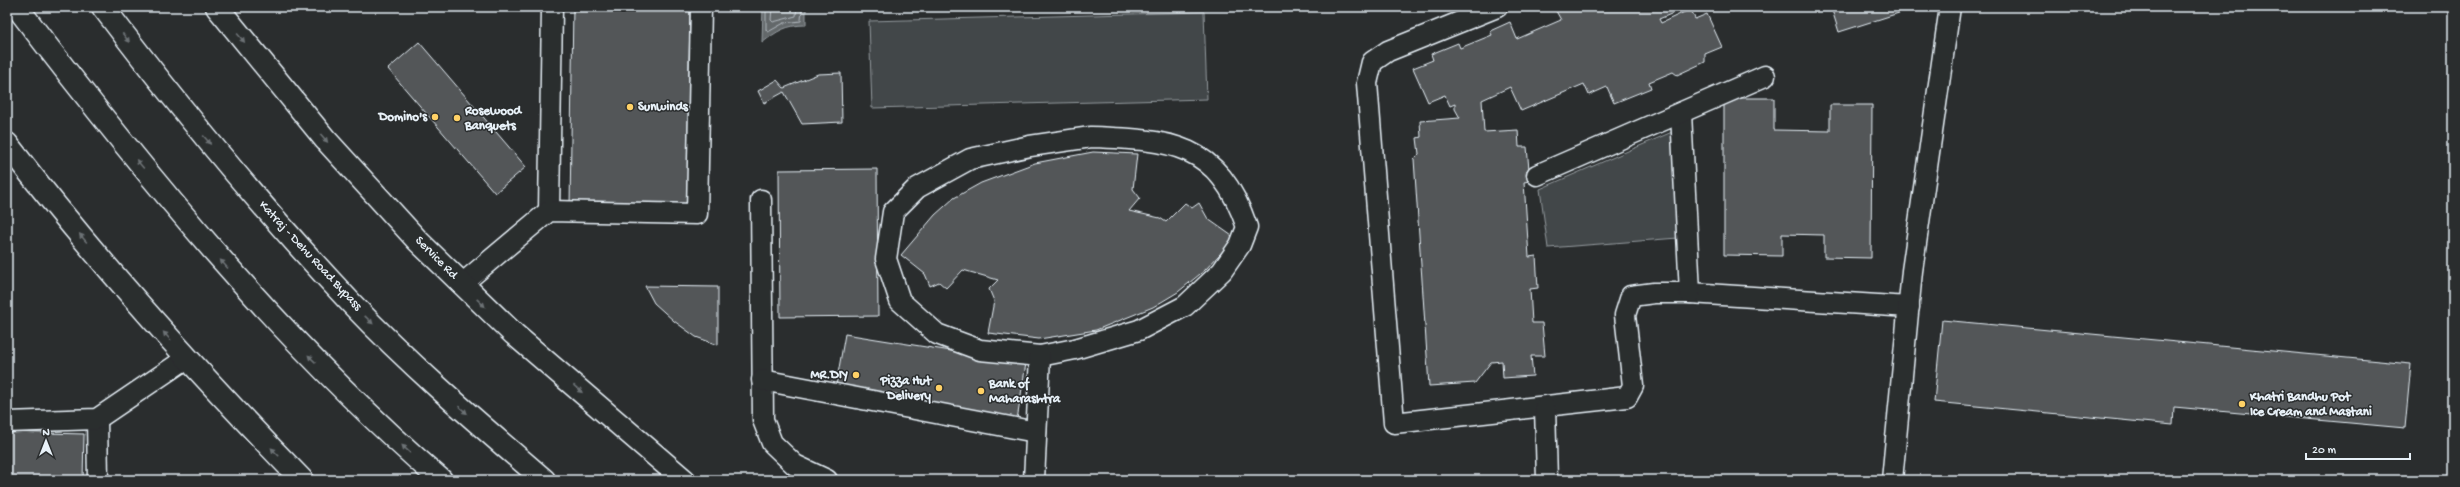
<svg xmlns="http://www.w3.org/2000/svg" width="2460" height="487" viewBox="0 0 2460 487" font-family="'Gochi Hand',sans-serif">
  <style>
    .green { fill: #424648; stroke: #959ca0 }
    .water { fill: #63686b; stroke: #989fa3 }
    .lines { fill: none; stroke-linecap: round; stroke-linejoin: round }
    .shore { stroke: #b3bac0; stroke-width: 1 }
    .building { fill: #535759; stroke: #e8f1f8 }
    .service-casing { stroke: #e8f1f8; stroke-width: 23 }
    .tertiary-casing { stroke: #e8f1f8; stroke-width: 25 }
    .trunk-casing { stroke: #e8f1f8; stroke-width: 25 }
    .service { stroke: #2a2d2e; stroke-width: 20 }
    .tertiary { stroke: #2a2d2e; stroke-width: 22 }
    .trunk { stroke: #2a2d2e; stroke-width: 22 }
    .oneway { fill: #6c7275 }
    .poi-dot { fill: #ffd166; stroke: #2a2d2e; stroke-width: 1.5 }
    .labels { text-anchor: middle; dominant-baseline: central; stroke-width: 3; stroke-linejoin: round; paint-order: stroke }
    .poi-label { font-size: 13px; font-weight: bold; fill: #e8f1f8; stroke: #2a2d2e; text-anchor: start }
    .street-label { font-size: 13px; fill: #e8f1f8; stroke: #2a2d2e }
  </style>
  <rect width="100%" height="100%" fill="#2a2d2e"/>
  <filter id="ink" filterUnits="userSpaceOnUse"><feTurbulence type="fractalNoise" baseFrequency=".025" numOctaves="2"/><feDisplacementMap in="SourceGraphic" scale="8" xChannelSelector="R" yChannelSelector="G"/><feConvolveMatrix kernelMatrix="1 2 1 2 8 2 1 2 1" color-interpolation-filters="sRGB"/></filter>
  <g filter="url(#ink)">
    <!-- green -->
    <g class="green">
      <path d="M 1204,12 L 1207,99 L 872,108 L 869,21 Z"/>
      <path d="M 1672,132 L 1678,238 L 1548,248 L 1540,189 Z"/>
    </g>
    <!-- water -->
    <path class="water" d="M 763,7 L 806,7 L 806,25 C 786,25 777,31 762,43 Z"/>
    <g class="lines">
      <!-- shore -->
      <g class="shore">
        <path d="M 766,7 L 766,30 L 768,32 L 784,23 L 801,21 L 802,7"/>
        <path d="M 772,7 L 771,20 L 773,22 L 796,16 L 797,7"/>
      </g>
    </g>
    <!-- building -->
    <g class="building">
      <path d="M 573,7 L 690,7 L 687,208 L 570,206 Z"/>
      <path d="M 1566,7 L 1688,7 L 1659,19 L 1661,23 L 1691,9 L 1695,19 L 1707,14 L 1722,47 L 1705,54 L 1705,62 L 1677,75 L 1673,72 L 1649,82 L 1651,88 L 1614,103 L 1607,87 L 1589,95 L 1584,84 L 1521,111 L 1510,87 L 1482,100 L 1484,132 L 1518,130 L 1519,147 L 1527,147 L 1530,181 L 1524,182 L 1529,257 L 1536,256 L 1538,288 L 1530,289 L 1532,323 L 1542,323 L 1545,356 L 1531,356 L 1533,376 L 1503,378 L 1502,361 L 1491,362 L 1475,383 L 1429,386 L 1414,159 L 1419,154 L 1417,138 L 1421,137 L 1420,121 L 1460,118 L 1455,109 L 1455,104 L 1450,106 L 1445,95 L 1428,102 L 1413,68 L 1433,60 L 1431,54 L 1458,43 L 1460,48 L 1492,35 L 1490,31 L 1510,22 L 1517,39 L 1561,20 L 1556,11 Z"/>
      <path d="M 1831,7 L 1901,7 L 1902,12 L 1839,32 Z"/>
      <path d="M 419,42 L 526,167 L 495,193 L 388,69 Z"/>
      <path d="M 841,73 L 842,122 L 802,124 L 784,92 L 764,103 L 758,91 L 777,80 L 784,88 L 818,74 Z"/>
      <path d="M 1724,98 L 1774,98 L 1774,130 L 1830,131 L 1830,105 L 1872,105 L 1871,258 L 1824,257 L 1824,235 L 1782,234 L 1782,256 L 1724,255 Z"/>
      <path d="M 1093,152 L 1137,154 L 1133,189 L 1140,198 L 1129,211 L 1160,218 L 1166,222 L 1185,203 L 1192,208 L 1199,203 L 1208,219 L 1235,238 L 1205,270 L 1178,292 L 1153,307 L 1096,330 L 1039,339 L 988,333 L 994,301 L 989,289 L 998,280 L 963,270 L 946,288 L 939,282 L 930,286 L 925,274 L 901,255 L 935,215 L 954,198 L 981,183 L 1035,163 Z"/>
      <path d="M 877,169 L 878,316 L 780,317 L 779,170 Z"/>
      <path d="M 645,286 L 718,287 L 718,345 L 696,337 L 674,321 L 654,303 Z"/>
      <path d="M 1942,320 L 2411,364 L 2405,428 L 2174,407 L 2173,425 L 1934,402 Z"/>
      <path d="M 845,334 L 1026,363 L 1017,420 L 835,391 Z"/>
      <path d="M 7,432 L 84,434 L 83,480 L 7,480 Z"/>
    </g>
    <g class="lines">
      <defs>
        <g id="service">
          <path d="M 1497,7 L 1388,51 L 1372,62 L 1367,83 L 1394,423 L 1627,397 L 1633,386 L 1625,315 L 1631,296 L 1654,293 L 1690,293 L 1909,307"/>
          <path d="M 1681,113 L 1690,293"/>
          <path d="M 1091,137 C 1171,140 1218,142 1247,227 L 1240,245 L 1222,271 L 1185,306 L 1139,330 L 1075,349 L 1040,356 L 980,350 L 937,334 L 900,301 L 886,259 L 893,212 L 917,188 L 970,159 L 1030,146 Z"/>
          <path d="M 1537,175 L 1765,76"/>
          <path d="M 761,200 L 763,420 L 772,443 L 795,465 L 827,480"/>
          <path d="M 549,211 L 552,7"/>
          <path d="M 462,284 L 549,211 L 697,214 L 701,7"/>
          <path d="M 762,380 L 1036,432"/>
          <path d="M 1545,407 L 1547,480"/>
          <path d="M 97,419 L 98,480"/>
          <path d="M 7,422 L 97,419 L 187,358"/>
          <path d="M 1034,480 L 1040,356"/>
          <path d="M 1892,480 L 1912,271 L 1950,7"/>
        </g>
        <g id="tertiary">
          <path d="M 217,7 L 325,139 L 418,241 L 514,334 L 684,480"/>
          <path d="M 7,144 C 98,262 198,373 302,480"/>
        </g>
        <g id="trunk">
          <path d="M 17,7 C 146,176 280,340 441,480"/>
          <path d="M 103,7 C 181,110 263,210 352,304 C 412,367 478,423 544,480"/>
        </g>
      </defs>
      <!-- service casing -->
      <use href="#service" class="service-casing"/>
      <!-- tertiary casing -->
      <use href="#tertiary" class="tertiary-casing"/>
      <!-- trunk casing -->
      <use href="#trunk" class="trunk-casing"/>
      <!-- service -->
      <use href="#service" class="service"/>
      <!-- tertiary -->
      <use href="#tertiary" class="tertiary"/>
      <!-- trunk -->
      <use href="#trunk" class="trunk"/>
    </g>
    <!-- one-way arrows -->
    <defs><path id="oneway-solid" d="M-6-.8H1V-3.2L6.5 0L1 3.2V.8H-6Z"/></defs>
    <g class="oneway">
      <use href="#oneway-solid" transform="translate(126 38) rotate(53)"/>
      <use href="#oneway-solid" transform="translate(241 38) rotate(50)"/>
      <use href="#oneway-solid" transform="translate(324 138) rotate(49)"/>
      <use href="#oneway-solid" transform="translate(207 140) rotate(50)"/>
      <use href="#oneway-solid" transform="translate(140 164) rotate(-130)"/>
      <use href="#oneway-solid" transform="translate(83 238) rotate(-130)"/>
      <use href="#oneway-solid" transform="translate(224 264) rotate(-132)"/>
      <use href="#oneway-solid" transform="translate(481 303) rotate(44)"/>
      <use href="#oneway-solid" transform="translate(369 320) rotate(44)"/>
      <use href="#oneway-solid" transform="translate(167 336) rotate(-132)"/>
      <use href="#oneway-solid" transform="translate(312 359) rotate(-136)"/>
      <use href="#oneway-solid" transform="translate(578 389) rotate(41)"/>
      <use href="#oneway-solid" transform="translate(463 410) rotate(41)"/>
      <use href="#oneway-solid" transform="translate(406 449) rotate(-137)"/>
      <use href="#oneway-solid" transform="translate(275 452) rotate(-134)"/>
    </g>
  </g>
  <!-- markers -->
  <g class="poi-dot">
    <circle cx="630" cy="107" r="4"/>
    <circle cx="435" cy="117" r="4"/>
    <circle cx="457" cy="118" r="4"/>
    <circle cx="856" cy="375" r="4"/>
    <circle cx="939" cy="388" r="4"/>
    <circle cx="981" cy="391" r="4"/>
    <circle cx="2242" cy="404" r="4"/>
  </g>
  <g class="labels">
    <!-- poi labels -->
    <g class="poi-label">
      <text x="638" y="107">Sunwinds</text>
      <text x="465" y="111">Rosewood<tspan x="465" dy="15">Banquets</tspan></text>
      <text x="427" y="117" text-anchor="end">Domino's</text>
      <text x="848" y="375" text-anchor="end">MR.DIY</text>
      <text x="931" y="381" text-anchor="end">Pizza Hut<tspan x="931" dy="15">Delivery</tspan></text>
      <text x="989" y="384">Bank of<tspan x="989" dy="15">Maharashtra</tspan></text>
      <text x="2250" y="397">Khatri Bandhu Pot<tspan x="2250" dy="15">Ice Cream and Mastani</tspan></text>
    </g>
    <!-- street labels -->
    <g class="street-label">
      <text transform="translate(310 256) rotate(47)">Katraj - Dehu Road Bypass</text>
      <text transform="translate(436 258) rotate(45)">Service Rd</text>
    </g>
  </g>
  <!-- margin -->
  <rect width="2460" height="487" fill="none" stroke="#2a2d2e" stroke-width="24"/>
  <rect x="12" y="12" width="2436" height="463" fill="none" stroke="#e8f1f8" stroke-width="1.5" filter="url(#ink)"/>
  <!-- north arrow -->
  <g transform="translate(46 441)" stroke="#2a2d2e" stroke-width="3" paint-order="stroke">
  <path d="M0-3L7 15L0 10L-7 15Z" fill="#e8f1f8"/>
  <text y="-6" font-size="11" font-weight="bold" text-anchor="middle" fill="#e8f1f8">N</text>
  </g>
  <!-- scale -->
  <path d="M2306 453v6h104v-6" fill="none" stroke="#e8f1f8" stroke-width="2"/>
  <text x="2312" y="453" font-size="12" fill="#e8f1f8" stroke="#2a2d2e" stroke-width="3" paint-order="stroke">20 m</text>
</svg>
